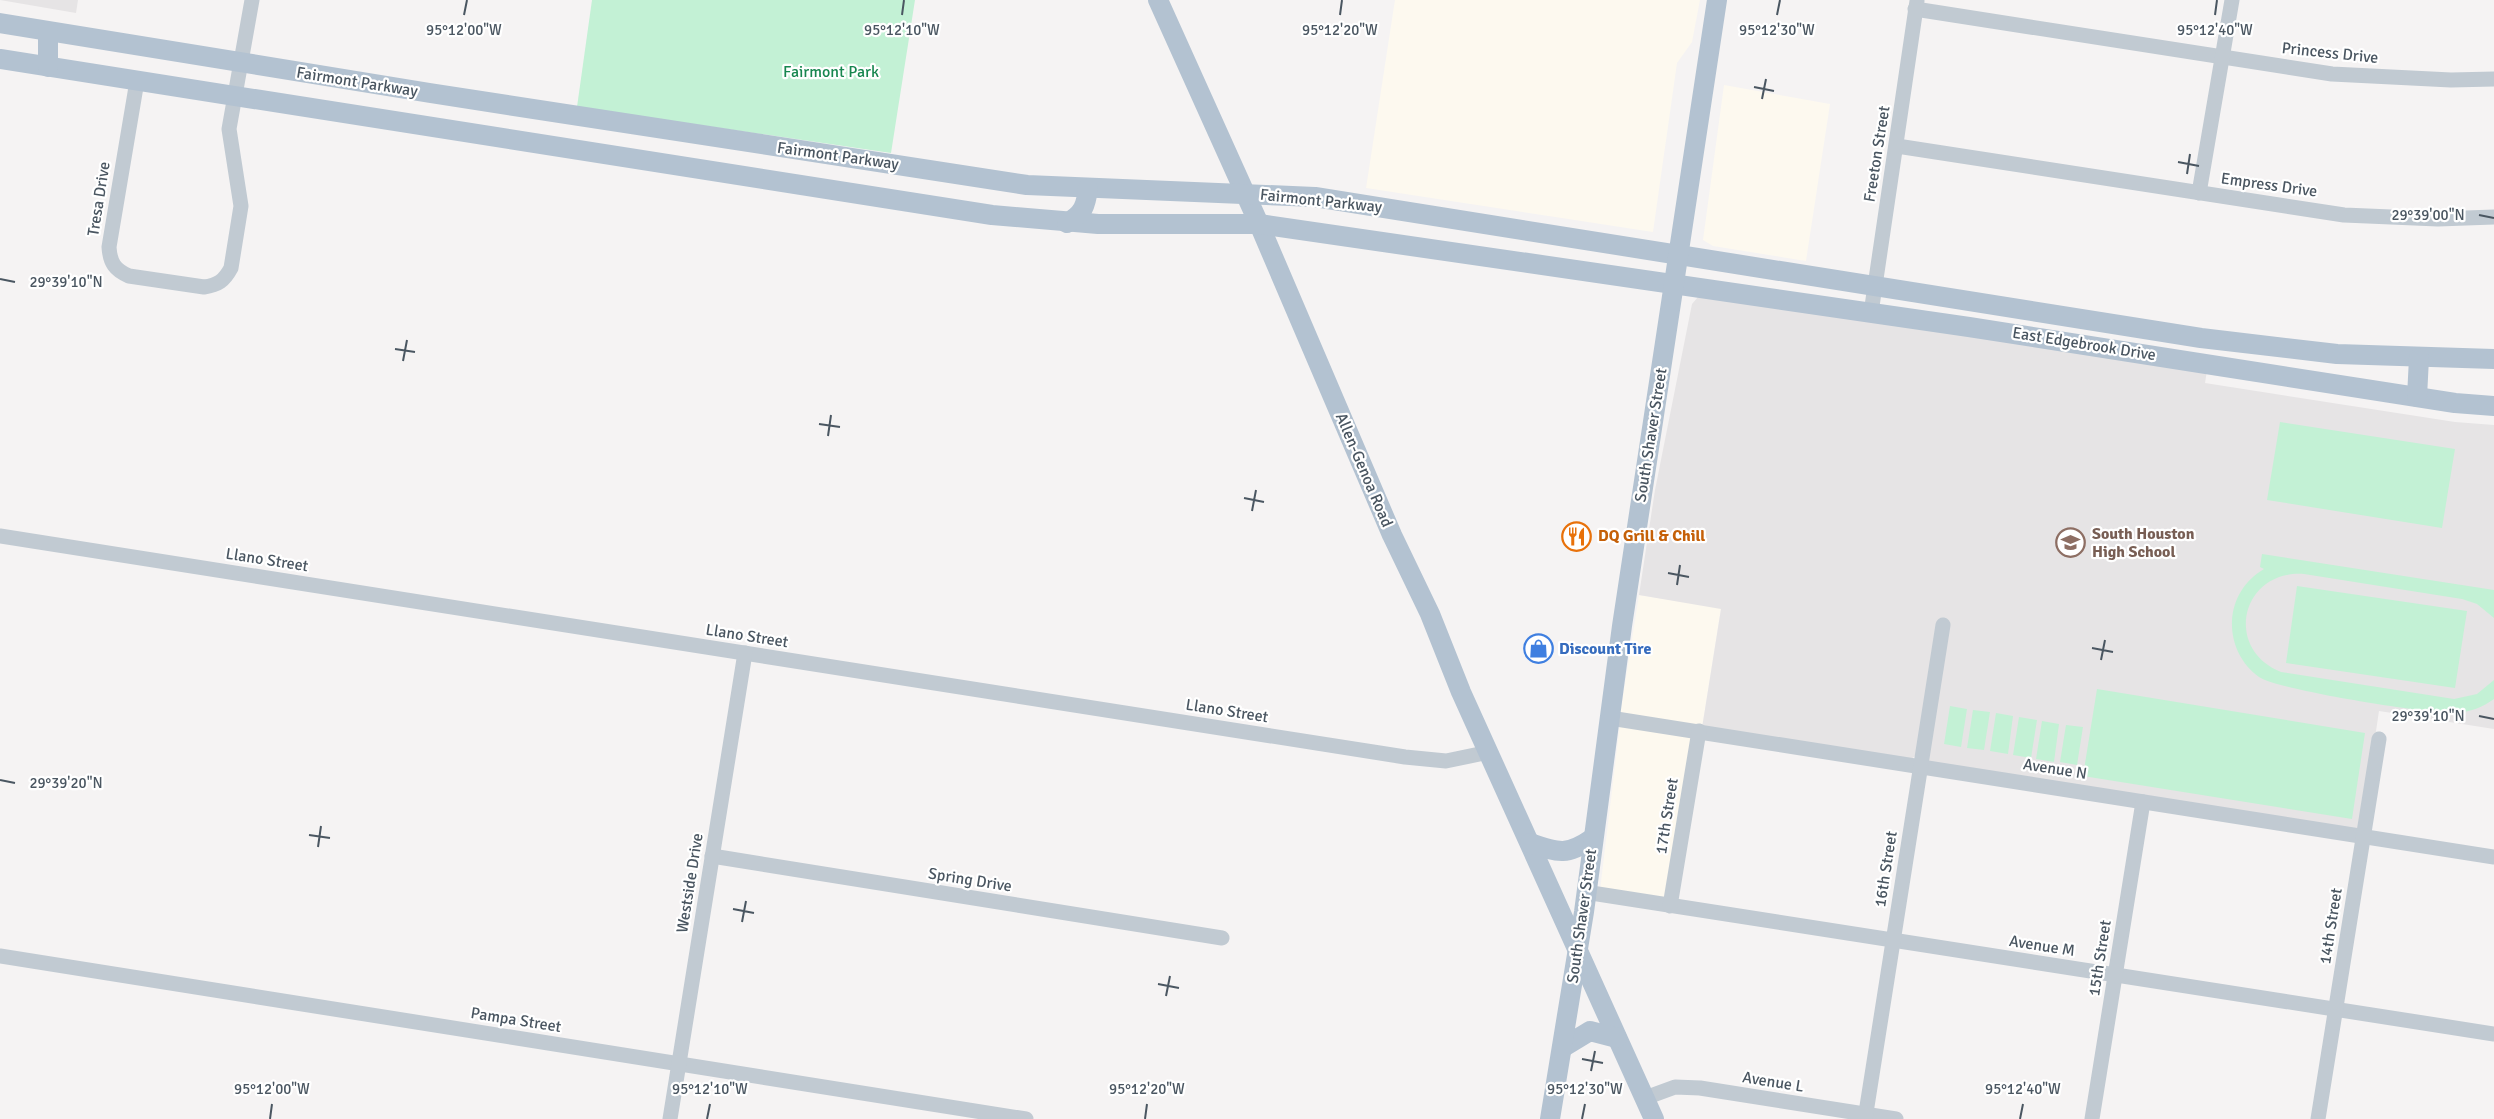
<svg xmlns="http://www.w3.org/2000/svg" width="2494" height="1119" viewBox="0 0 2494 1119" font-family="Signika,sans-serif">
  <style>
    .commercial { fill: #fdf9ef }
    .education { fill: #e6e4e5 }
    .green { fill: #c3f1d5 }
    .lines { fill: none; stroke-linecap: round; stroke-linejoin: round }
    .minor { stroke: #c1cad2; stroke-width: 15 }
    .major { stroke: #b3c2d1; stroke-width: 20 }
    .ticks { fill: none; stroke: #4a5661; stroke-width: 2 }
    .labels { text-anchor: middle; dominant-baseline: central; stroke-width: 4.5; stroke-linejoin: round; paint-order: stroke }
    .street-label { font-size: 16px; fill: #4a5661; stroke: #fff }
    .park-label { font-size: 16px; fill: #17864f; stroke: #fff }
    .education-label { font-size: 16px; font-weight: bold; fill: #785e54; stroke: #fff; text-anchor: start }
    .food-label { font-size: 16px; font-weight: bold; fill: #c56008; stroke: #fff; text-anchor: start }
    .shop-label { font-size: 16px; font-weight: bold; fill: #366cbe; stroke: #fff; text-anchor: start }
    .ticks-label { font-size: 15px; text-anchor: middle; fill: #4a5661; stroke: #fff; stroke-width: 4.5; stroke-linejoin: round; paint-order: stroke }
  </style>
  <rect width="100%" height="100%" fill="#f5f3f3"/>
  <!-- commercial -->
  <g class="commercial">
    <path d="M 1395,0 L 1700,0 L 1692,42 L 1677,63 L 1653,232 L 1366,188 Z"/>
    <path d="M 1724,85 L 1830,104 L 1806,261 L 1713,246 L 1703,240 Z"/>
    <path d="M 1639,595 L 1721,608 L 1702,728 L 1620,715 Z"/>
    <path d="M 1620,724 L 1694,735 L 1666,900 L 1600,890 Z"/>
  </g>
  <!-- education -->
  <g class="education">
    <path d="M 0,0 L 78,0 L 76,13 Z"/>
    <path d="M 1698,297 L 2207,370 L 2205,383 L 2455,422 L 2494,425 L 2494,729 L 2379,711 L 2361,831 L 1931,762 L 1917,755 L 1911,759 L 1702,728 L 1721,609 L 1639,595 L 1655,490 L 1692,304 Z"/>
  </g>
  <!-- green -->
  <g class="green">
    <path d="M 592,0 L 915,0 L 891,153 L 577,107 Z"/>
    <path d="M 2280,422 L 2455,449 L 2442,528 L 2267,500 Z"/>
    <path d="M 2262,554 L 2494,590 L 2494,618 L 2477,604 L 2462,599 L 2304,574 C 2241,570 2223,649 2281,672 L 2454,699 L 2477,694 L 2494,680 L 2494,699 C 2483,707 2470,712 2456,713 C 2428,714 2278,690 2259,677 C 2241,664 2231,643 2232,621 C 2233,599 2245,580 2264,569 L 2260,567 Z"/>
    <path d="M 2297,586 L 2467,611 L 2455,688 L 2286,663 Z"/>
    <path d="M 2097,689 L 2365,733 L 2352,819 L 2083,776 Z"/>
    <path d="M 1950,706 L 1967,709 L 1961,747 L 1944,744 Z"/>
    <path d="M 1973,710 L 1990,712 L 1984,750 L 1967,748 Z"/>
    <path d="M 1996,713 L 2013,716 L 2008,754 L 1990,751 Z"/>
    <path d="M 2019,717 L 2037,720 L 2031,758 L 2013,755 Z"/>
    <path d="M 2042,721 L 2059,724 L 2054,762 L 2036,759 Z"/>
    <path d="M 2066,725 L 2083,727 L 2077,765 L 2060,762 Z"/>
  </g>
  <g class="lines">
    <!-- minor -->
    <g class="minor">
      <path d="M 1915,9 L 2332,74 L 2451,80 L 2494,79"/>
      <path d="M 137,81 L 109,247 C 110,263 115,270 129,276 L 204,287 C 218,285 224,281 231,268 L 241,206 L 229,129 L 252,0"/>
      <path d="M 1897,146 L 2344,215 L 2438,219 L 2494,217"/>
      <path d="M 2199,193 L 2232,0"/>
      <path d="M 1871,313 L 1917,1"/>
      <path d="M 0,536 L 1405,757 L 1446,761 L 1489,752"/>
      <path d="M 1610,718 L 2494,857"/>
      <path d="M 712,856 L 1222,938"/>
      <path d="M 1585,892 L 2494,1034"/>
      <path d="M 1670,906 L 1699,731"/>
      <path d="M 0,956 L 1026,1119"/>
      <path d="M 1645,1098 L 1675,1087 L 1700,1088 L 1896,1119"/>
      <path d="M 670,1119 L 745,653"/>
      <path d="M 1865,1119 L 1943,625"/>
      <path d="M 2092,1119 L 2143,802"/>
      <path d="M 2318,1119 L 2379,739"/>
    </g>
    <!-- major -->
    <g class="major">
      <path d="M 1158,0 L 1259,224 L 1392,535 L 1430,614 L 1461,692 L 1654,1119"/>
      <path d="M 0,23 L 430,93 L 1027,185 L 1315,197 L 2201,338 L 2337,354 L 2494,359"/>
      <path d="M 0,59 L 992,215 L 1098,224 L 1259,224 L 1969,327 L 2455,403 L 2494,406"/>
      <path d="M 48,67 L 48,32"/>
      <path d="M 1067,223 C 1083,214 1086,206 1088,188"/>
      <path d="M 2417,397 L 2419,358"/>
      <path d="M 1530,843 C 1559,853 1567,856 1593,838"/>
      <path d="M 1562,1048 L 1590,1031 L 1617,1038"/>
      <path d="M 1550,1119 L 1584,912 L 1622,626 L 1717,0"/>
    </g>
  </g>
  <!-- ticks -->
  <path class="ticks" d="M 464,15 L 467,0M 902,15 L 904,0M 1340,15 L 1342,0M 1777,15 L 1780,0M 2215,15 L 2217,0M 1754,87 L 1774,91M 1762,99 L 1766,79M 2178,162 L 2199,166M 2187,174 L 2190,154M 2479,215 L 2494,218M 0,279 L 15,282M 395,349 L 415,352M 403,361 L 407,340M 819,424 L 840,427M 828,436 L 831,415M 1244,498 L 1264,502M 1252,511 L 1256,490M 1668,573 L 1689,577M 1677,585 L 1680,565M 2092,648 L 2113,652M 2101,660 L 2105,640M 2479,716 L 2494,719M 0,780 L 15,783M 309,835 L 330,838M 318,847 L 321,826M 733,909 L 754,913M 742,922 L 746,901M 1158,984 L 1179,988M 1166,996 L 1170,976M 1582,1059 L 1603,1063M 1591,1071 L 1595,1051M 270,1119 L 272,1104M 707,1119 L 710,1104M 1145,1119 L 1147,1104M 1582,1119 L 1585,1104M 2020,1119 L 2023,1104"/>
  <!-- icons -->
  <defs>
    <symbol id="restaurant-ring" viewBox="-11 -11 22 22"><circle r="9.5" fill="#fff" stroke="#e8710a" stroke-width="1.5"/><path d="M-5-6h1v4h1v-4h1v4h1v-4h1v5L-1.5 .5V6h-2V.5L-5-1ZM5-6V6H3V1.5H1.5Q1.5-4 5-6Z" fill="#e8710a"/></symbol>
    <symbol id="school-ring" viewBox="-11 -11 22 22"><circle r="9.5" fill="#fff" stroke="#8d6e63" stroke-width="1.5"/><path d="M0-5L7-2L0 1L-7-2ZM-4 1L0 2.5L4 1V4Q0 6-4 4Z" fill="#8d6e63"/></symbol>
    <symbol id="shop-ring" viewBox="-11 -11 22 22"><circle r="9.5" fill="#fff" stroke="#3f7fe0" stroke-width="1.5"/><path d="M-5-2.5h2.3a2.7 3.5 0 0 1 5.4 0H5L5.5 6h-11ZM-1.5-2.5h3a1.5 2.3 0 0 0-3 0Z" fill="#3f7fe0"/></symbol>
  </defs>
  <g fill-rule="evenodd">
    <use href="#restaurant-ring" x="1560" y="520" width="33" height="33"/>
    <use href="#school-ring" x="2054" y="526" width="33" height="33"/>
    <use href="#shop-ring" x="1522" y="632" width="33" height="33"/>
  </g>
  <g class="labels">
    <!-- street labels -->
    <g class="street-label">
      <text transform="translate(2330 53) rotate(6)">Princess Drive</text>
      <text transform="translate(357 82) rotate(9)">Fairmont Parkway</text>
      <text transform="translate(1877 154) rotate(-81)">Freeton Street</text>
      <text transform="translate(838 156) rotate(8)">Fairmont Parkway</text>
      <text transform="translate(2269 185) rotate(8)">Empress Drive</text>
      <text transform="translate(99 199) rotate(-81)">Tresa Drive</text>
      <text transform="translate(1321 201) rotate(6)">Fairmont Parkway</text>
      <text transform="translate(2084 344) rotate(9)">East Edgebrook Drive</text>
      <text transform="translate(1651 435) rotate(-81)">South Shaver Street</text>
      <text transform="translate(1364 470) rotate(67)">Allen-Genoa Road</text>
      <text transform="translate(267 560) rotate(9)">Llano Street</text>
      <text transform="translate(747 636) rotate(9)">Llano Street</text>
      <text transform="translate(1227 711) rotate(9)">Llano Street</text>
      <text transform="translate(2055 769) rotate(9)">Avenue N</text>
      <text transform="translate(1667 816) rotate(-81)">17th Street</text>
      <text transform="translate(1886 869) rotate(-81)">16th Street</text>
      <text transform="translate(970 880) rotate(9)">Spring Drive</text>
      <text transform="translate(690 883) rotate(-81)">Westside Drive</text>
      <text transform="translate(1582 916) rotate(-82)">South Shaver Street</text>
      <text transform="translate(2331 926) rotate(-81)">14th Street</text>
      <text transform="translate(2042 946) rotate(9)">Avenue M</text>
      <text transform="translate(2100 958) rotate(-81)">15th Street</text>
      <text transform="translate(516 1020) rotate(9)">Pampa Street</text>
      <text transform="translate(1773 1082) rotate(9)">Avenue L</text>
    </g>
    <!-- park labels -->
    <g class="park-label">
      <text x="831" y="72">Fairmont Park</text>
    </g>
    <!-- education labels -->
    <g class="education-label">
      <text x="2092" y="534">South Houston<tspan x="2092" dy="18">High School</tspan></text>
    </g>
    <!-- food labels -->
    <g class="food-label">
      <text x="1598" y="536">DQ Grill &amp; Chill</text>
    </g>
    <!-- shop labels -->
    <g class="shop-label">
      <text x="1559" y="649">Discount Tire</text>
    </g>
  </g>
  <g class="ticks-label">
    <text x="464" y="35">95°12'00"W</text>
    <text x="902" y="35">95°12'10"W</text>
    <text x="1340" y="35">95°12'20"W</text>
    <text x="1777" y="35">95°12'30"W</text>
    <text x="2215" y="35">95°12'40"W</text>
    <text x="2428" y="220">29°39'00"N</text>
    <text x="66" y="287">29°39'10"N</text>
    <text x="2428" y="721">29°39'10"N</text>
    <text x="66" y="788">29°39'20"N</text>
    <text x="272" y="1094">95°12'00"W</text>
    <text x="710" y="1094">95°12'10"W</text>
    <text x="1147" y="1094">95°12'20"W</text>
    <text x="1585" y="1094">95°12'30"W</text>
    <text x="2023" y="1094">95°12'40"W</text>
  </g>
</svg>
